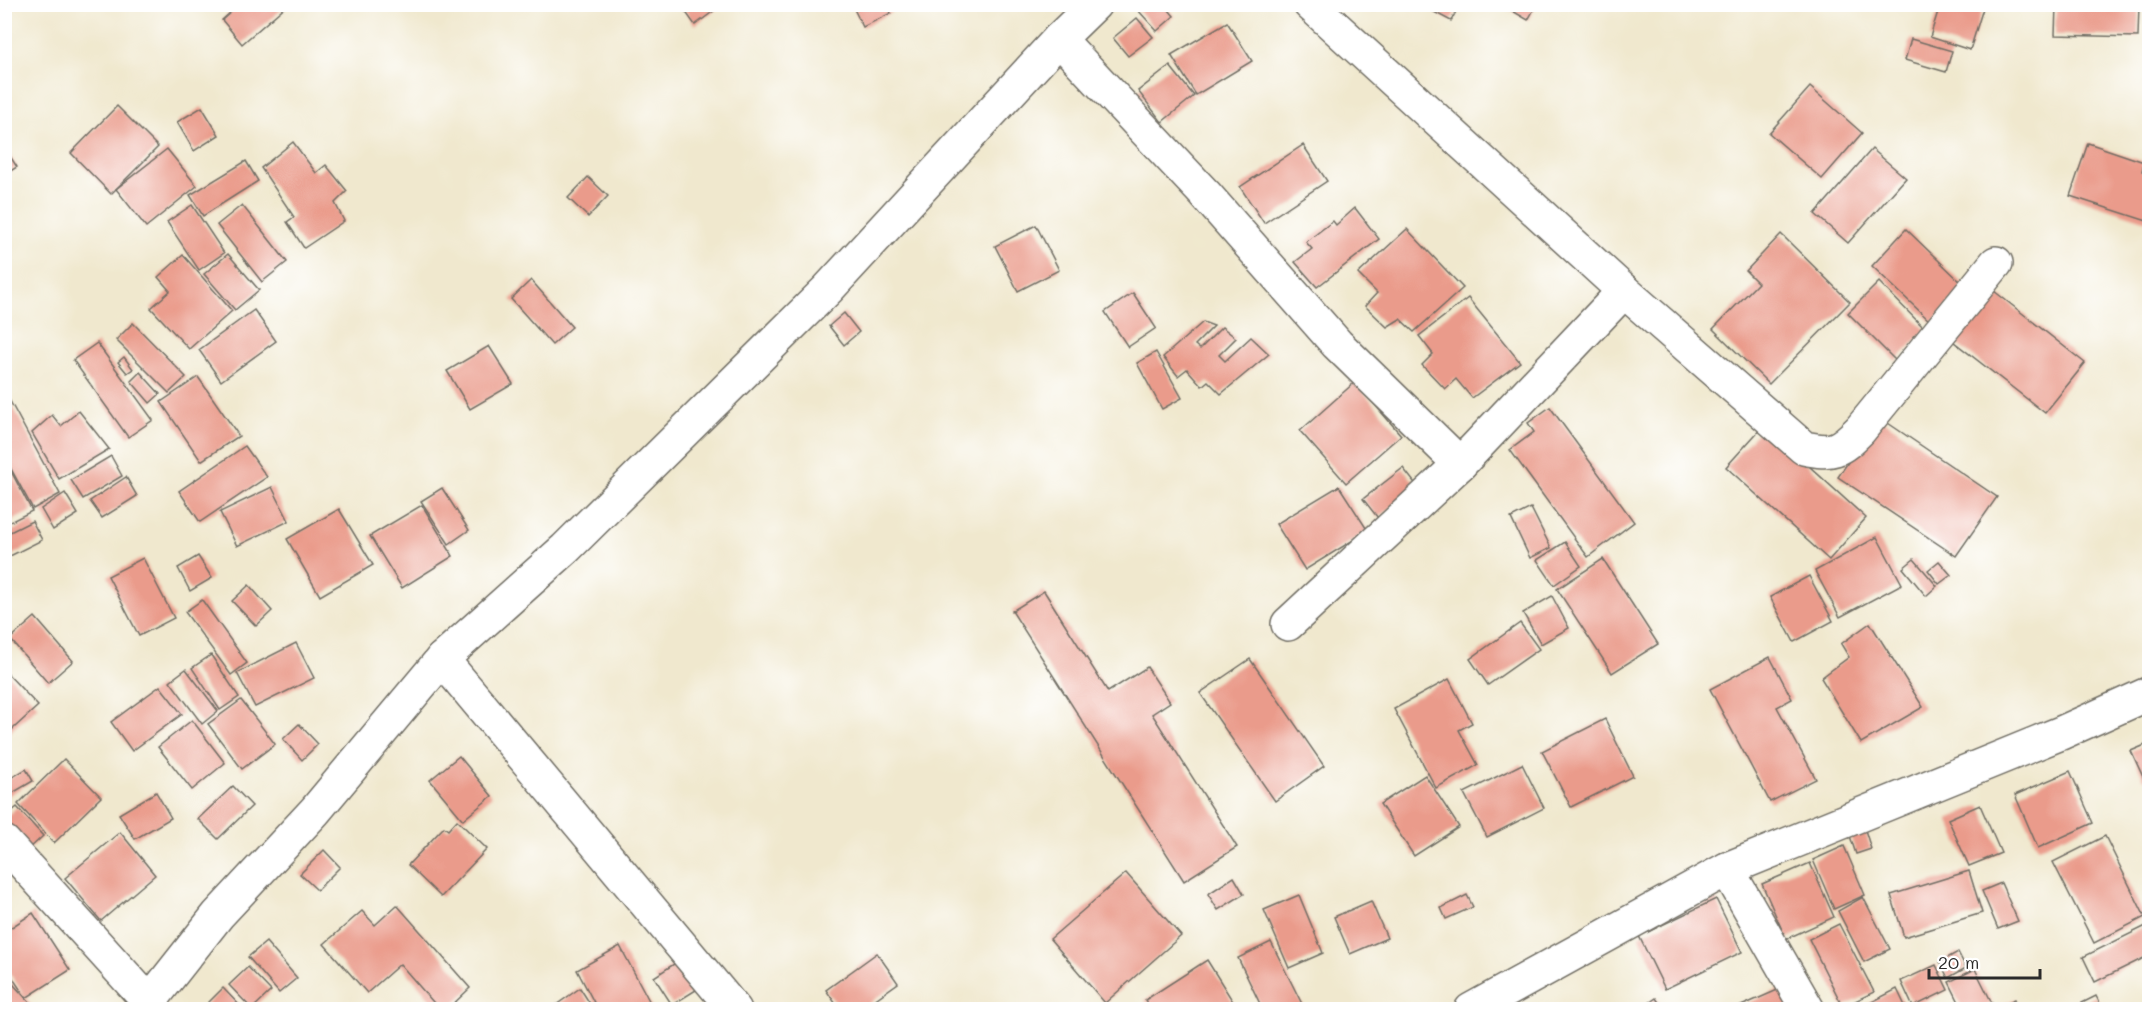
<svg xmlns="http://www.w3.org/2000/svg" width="2154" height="1014" viewBox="0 0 2154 1014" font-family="Mali,sans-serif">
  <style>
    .building { fill: #ea9b8b }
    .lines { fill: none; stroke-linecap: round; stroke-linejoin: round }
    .minor-casing { stroke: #706d64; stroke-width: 36 }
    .minor { stroke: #fff; stroke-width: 33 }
  </style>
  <rect width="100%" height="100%" fill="#fff"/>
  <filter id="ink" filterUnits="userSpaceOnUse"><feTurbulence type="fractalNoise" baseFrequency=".0167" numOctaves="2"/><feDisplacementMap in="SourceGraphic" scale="12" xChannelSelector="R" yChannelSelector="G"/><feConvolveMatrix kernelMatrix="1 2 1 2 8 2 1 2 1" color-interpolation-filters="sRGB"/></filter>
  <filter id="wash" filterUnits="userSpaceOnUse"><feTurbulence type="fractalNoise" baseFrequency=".008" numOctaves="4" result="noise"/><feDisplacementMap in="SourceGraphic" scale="24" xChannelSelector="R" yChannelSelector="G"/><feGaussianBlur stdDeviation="1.35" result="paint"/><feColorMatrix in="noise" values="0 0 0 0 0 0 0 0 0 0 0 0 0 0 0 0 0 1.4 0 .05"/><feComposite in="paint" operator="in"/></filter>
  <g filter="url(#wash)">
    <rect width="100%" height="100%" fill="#f0e8ce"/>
    <g id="blocks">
      <!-- building -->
      <g class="building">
        <path d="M 240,4 L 288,4 L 242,44 L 222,20 Z"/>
        <path d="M 680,4 L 723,4 L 695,25 Z"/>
        <path d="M 862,4 L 887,4 L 891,13 L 863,27 L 854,9 Z"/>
        <path d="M 1142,4 L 1164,4 L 1174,16 L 1157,31 L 1137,9 Z"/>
        <path d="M 1419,4 L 1460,4 L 1451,21 Z"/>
        <path d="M 1512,4 L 1537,4 L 1528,20 L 1509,9 Z"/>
        <path d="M 1940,5 L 1984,5 L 1970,50 L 1930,37 Z"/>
        <path d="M 2056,5 L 2139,5 L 2138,37 L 2055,35 Z"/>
        <path d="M 1137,18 L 1153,37 L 1128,56 L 1113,38 Z"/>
        <path d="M 1227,22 L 1252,61 L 1196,95 L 1171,55 Z"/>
        <path d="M 1911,39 L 1952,51 L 1946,72 L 1905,60 Z"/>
        <path d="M 1170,66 L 1194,96 L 1162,122 L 1138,91 Z"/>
        <path d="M 1810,87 L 1862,133 L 1822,179 L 1769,133 Z"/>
        <path d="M 117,106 L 158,147 L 111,194 L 71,153 Z"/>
        <path d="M 202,107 L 219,135 L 194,151 L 177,122 Z"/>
        <path d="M 293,142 L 316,173 L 326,165 L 347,191 L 335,203 L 344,221 L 304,248 L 287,222 L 294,217 L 261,168 Z"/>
        <path d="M 2088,143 L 2144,162 L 2142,171 L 2150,174 L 2150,222 L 2070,196 Z"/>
        <path d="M 1303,145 L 1327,181 L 1264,223 L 1240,187 Z"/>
        <path d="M 167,149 L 197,186 L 146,227 L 116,189 Z"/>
        <path d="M 1872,149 L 1906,178 L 1848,243 L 1815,214 Z"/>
        <path d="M 6,150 L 17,167 L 4,175 L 4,151 Z"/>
        <path d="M 246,161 L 258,181 L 203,216 L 190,195 Z"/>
        <path d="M 588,177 L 608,196 L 588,217 L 568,198 Z"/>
        <path d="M 192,205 L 224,253 L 199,270 L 167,222 Z"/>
        <path d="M 242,205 L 287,262 L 262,282 L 217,225 Z"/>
        <path d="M 1355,208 L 1379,239 L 1317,287 L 1295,262 L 1312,249 L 1306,242 L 1333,221 L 1336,225 Z"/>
        <path d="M 1036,225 L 1059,270 L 1018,291 L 995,246 Z"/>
        <path d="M 1407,229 L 1463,288 L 1414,332 L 1400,319 L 1387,327 L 1365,306 L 1377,293 L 1358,274 Z"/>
        <path d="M 1906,229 L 1966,287 L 1932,323 L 1872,266 Z"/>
        <path d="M 1781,234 L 1850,302 L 1769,384 L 1713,329 L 1758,283 L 1746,271 Z"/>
        <path d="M 228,254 L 259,290 L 235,310 L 204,274 Z"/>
        <path d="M 183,255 L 232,311 L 189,349 L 151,308 L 170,291 L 158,277 Z"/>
        <path d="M 531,280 L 572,327 L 552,345 L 511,299 Z"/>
        <path d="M 1879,282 L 1926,330 L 1896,361 L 1848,313 Z"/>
        <path d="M 1989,287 L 2085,363 L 2045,413 L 1949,338 Z"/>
        <path d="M 1133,293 L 1156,328 L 1128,347 L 1105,312 Z"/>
        <path d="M 1468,298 L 1520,362 L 1472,398 L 1456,379 L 1445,389 L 1422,365 L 1433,354 L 1419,336 Z"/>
        <path d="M 254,310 L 276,341 L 221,381 L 199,350 Z"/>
        <path d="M 844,313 L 859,332 L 844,345 L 829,326 Z"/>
        <path d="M 1203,322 L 1214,326 L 1195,345 L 1200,349 L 1222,327 L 1236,338 L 1219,355 L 1225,361 L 1251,337 L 1269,354 L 1221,394 L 1208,381 L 1202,386 L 1187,369 L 1178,376 L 1163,357 Z"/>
        <path d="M 133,323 L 186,377 L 169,393 L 116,340 Z"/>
        <path d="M 97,343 L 153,420 L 128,437 L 73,360 Z"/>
        <path d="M 489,346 L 513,384 L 470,409 L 447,371 Z"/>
        <path d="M 1156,352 L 1182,398 L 1162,409 L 1137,363 Z"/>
        <path d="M 124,357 L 133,369 L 127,373 L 118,362 Z"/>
        <path d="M 140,372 L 160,394 L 150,403 L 131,381 Z"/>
        <path d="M 198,377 L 239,436 L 201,461 L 161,402 Z"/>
        <path d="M 1355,382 L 1401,435 L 1346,483 L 1300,431 Z"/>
        <path d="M 4,390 L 60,494 L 33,509 L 4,456 Z"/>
        <path d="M 1550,407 L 1634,522 L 1588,557 L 1510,450 L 1534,432 L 1528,423 Z"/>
        <path d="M 79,411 L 109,449 L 59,479 L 32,433 L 52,415 L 61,426 Z"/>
        <path d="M 1879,417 L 1997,497 L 1956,556 L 1838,477 Z"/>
        <path d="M 1764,425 L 1866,518 L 1829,560 L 1726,467 Z"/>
        <path d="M 245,446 L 267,477 L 200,522 L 179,491 Z"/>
        <path d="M 111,456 L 122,476 L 83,499 L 71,480 Z"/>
        <path d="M 4,458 L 32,511 L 4,525 Z"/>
        <path d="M 1403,468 L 1418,487 L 1378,518 L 1363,499 Z"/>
        <path d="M 126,477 L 137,496 L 102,518 L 90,501 Z"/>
        <path d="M 1339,486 L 1368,531 L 1305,570 L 1276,524 Z"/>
        <path d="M 272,487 L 289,521 L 237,546 L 220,512 Z"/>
        <path d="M 442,488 L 469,530 L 449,544 L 421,501 Z"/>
        <path d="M 65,493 L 78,514 L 53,530 L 41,509 Z"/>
        <path d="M 422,505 L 453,556 L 402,588 L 370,536 Z"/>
        <path d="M 1531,508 L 1551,548 L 1530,558 L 1511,518 Z"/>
        <path d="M 339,509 L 373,565 L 320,596 L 287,539 Z"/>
        <path d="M 32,521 L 42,540 L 4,559 L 4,535 Z"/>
        <path d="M 1877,537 L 1902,584 L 1840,617 L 1815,571 Z"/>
        <path d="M 1565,542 L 1581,566 L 1554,585 L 1537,560 Z"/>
        <path d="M 198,556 L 212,578 L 190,591 L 178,568 Z"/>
        <path d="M 143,558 L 174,618 L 139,636 L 108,576 Z"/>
        <path d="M 1603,559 L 1658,644 L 1612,673 L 1557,589 Z"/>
        <path d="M 1914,559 L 1937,586 L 1926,596 L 1903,568 Z"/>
        <path d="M 1939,561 L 1951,575 L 1939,584 L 1928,570 Z"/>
        <path d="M 1809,576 L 1833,621 L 1794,642 L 1770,597 Z"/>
        <path d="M 249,585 L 272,611 L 256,626 L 232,601 Z"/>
        <path d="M 1044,591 L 1108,692 L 1147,667 L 1170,702 L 1152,714 L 1237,847 L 1184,881 L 1012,611 Z"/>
        <path d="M 1552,596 L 1569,628 L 1541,644 L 1523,613 Z"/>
        <path d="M 202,600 L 247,663 L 231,675 L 185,612 Z"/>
        <path d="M 35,617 L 73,661 L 48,683 L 10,639 Z"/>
        <path d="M 1520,623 L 1539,649 L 1488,685 L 1470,659 Z"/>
        <path d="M 1870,623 L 1923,707 L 1861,743 L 1821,678 L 1849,657 L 1841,644 Z"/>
        <path d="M 296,643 L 314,678 L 255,707 L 237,673 Z"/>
        <path d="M 211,655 L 239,697 L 220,710 L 192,668 Z"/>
        <path d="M 1770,657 L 1792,699 L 1777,707 L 1816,779 L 1770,802 L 1710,689 Z"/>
        <path d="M 1250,659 L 1324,766 L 1275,801 L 1200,693 Z"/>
        <path d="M 186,669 L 218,711 L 202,724 L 170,681 Z"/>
        <path d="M 4,670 L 38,706 L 4,737 Z"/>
        <path d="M 1449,679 L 1472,723 L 1459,730 L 1478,765 L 1436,788 L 1394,709 Z"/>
        <path d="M 160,686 L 182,714 L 132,751 L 111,722 Z"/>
        <path d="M 241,700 L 275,744 L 242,769 L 208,724 Z"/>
        <path d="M 1605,719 L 1633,776 L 1571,807 L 1542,751 Z"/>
        <path d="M 192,720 L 225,763 L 192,790 L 158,747 Z"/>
        <path d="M 299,724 L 318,744 L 302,760 L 283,739 Z"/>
        <path d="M 2150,743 L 2150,777 L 2144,779 L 2131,751 Z"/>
        <path d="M 459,756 L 492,796 L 463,820 L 430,780 Z"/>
        <path d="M 64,759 L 101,797 L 54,843 L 18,804 Z"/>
        <path d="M 1522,764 L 1544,808 L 1487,837 L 1464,793 Z"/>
        <path d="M 26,769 L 33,781 L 4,798 L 4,782 Z"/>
        <path d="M 2070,771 L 2093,823 L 2038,848 L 2015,795 Z"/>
        <path d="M 1425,775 L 1459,827 L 1414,856 L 1380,804 Z"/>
        <path d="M 233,786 L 252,806 L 218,839 L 198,819 Z"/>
        <path d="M 156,792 L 171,818 L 135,839 L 119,814 Z"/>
        <path d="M 1980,805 L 2001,853 L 1969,866 L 1948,819 Z"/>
        <path d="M 17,807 L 43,836 L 28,850 L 4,822 L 4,818 Z"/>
        <path d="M 457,820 L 487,849 L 441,897 L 408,865 L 444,827 L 448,830 Z"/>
        <path d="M 1865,830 L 1871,849 L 1856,854 L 1850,836 Z"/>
        <path d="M 120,832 L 155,875 L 101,921 L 65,878 Z"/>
        <path d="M 2105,836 L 2145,917 L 2094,943 L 2053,862 Z"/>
        <path d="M 1844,846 L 1865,895 L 1834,909 L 1813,860 Z"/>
        <path d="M 324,850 L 340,867 L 317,890 L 300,874 Z"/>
        <path d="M 1810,863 L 1834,917 L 1786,939 L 1762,884 Z"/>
        <path d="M 1969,871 L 1982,913 L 1904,937 L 1891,895 Z"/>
        <path d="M 1126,873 L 1181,936 L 1105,1003 L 1050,939 Z"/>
        <path d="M 1234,877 L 1244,894 L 1218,910 L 1208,894 Z"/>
        <path d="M 2001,883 L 2018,921 L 1998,929 L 1982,891 Z"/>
        <path d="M 1299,895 L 1323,953 L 1289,968 L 1264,910 Z"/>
        <path d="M 1467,895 L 1473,907 L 1446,919 L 1441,908 Z"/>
        <path d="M 1863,897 L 1890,949 L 1864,962 L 1838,911 Z"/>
        <path d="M 1716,899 L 1742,952 L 1665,989 L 1639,936 Z"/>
        <path d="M 1371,901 L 1387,938 L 1350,954 L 1334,917 Z"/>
        <path d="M 397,905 L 470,988 L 447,1010 L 440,1010 L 400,964 L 367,993 L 324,944 L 362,911 L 375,925 Z"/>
        <path d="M 33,913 L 70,970 L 26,998 L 4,965 L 4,932 Z"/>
        <path d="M 1839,924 L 1874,992 L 1843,1007 L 1809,939 Z"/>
        <path d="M 2150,924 L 2150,955 L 2095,982 L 2083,957 Z"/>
        <path d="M 266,942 L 297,978 L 279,993 L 248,957 Z"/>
        <path d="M 1271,942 L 1305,1010 L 1263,1010 L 1238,958 Z"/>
        <path d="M 620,946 L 654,1010 L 598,1010 L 577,970 Z"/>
        <path d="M 1958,952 L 1966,968 L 1948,978 L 1940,962 Z"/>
        <path d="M 877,953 L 898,983 L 860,1010 L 840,1010 L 826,990 Z"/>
        <path d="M 1207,960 L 1237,1008 L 1234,1010 L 1151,1010 L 1145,1000 Z"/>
        <path d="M 677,962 L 696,990 L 672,1005 L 654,977 Z"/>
        <path d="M 1936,965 L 1948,990 L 1913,1007 L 1901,981 Z"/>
        <path d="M 248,967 L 271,991 L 252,1009 L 229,985 Z"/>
        <path d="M 1975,969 L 1992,1003 L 1978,1010 L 1963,1010 L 1949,982 Z"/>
        <path d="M 4,974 L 31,1004 L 25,1010 L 4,1010 Z"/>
        <path d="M 223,988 L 242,1008 L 240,1010 L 201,1010 Z"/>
        <path d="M 580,988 L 594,1010 L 549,1010 Z"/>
        <path d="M 1782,988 L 1791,1010 L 1732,1010 Z"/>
        <path d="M 1897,989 L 1907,1010 L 1856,1010 Z"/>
        <path d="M 2096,996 L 2103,1010 L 2068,1010 Z"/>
        <path d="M 1656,998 L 1664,1010 L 1639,1010 Z"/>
        <path d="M 2015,999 L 2020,1010 L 1990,1010 Z"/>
      </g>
    </g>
  </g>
  <g filter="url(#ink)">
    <use href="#blocks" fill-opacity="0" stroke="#706d64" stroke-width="1.5"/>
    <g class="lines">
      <defs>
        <g id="minor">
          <path d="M 1310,4 L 1624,291 L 1804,448 C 1833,454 1839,451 1860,430 L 1996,263"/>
          <path d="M 1059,39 L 1205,194 L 1337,344 L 1460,464"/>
          <path d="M 1288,624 L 1460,464 L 1624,291"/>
          <path d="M 442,659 L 735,1010"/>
          <path d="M 4,842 L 149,1002"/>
          <path d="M 1727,869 L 1808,1010"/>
          <path d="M 143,1010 L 218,915 L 315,811 L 442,659 L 565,549 L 828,289 L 1059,39 L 1095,4"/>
          <path d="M 1471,1010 L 1727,869 L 2061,733 L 2150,693"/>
        </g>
      </defs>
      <!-- minor casing -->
      <use href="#minor" class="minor-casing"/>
      <!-- minor -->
      <use href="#minor" class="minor"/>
    </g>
  </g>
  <!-- margin -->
  <rect width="2154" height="1014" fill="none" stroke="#fff" stroke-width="24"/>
  <!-- scale -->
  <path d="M1929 969v9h111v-9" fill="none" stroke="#2b2b2b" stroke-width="3"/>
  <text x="1938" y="969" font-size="18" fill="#2b2b2b" stroke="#ffffff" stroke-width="4.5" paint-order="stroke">20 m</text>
</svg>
